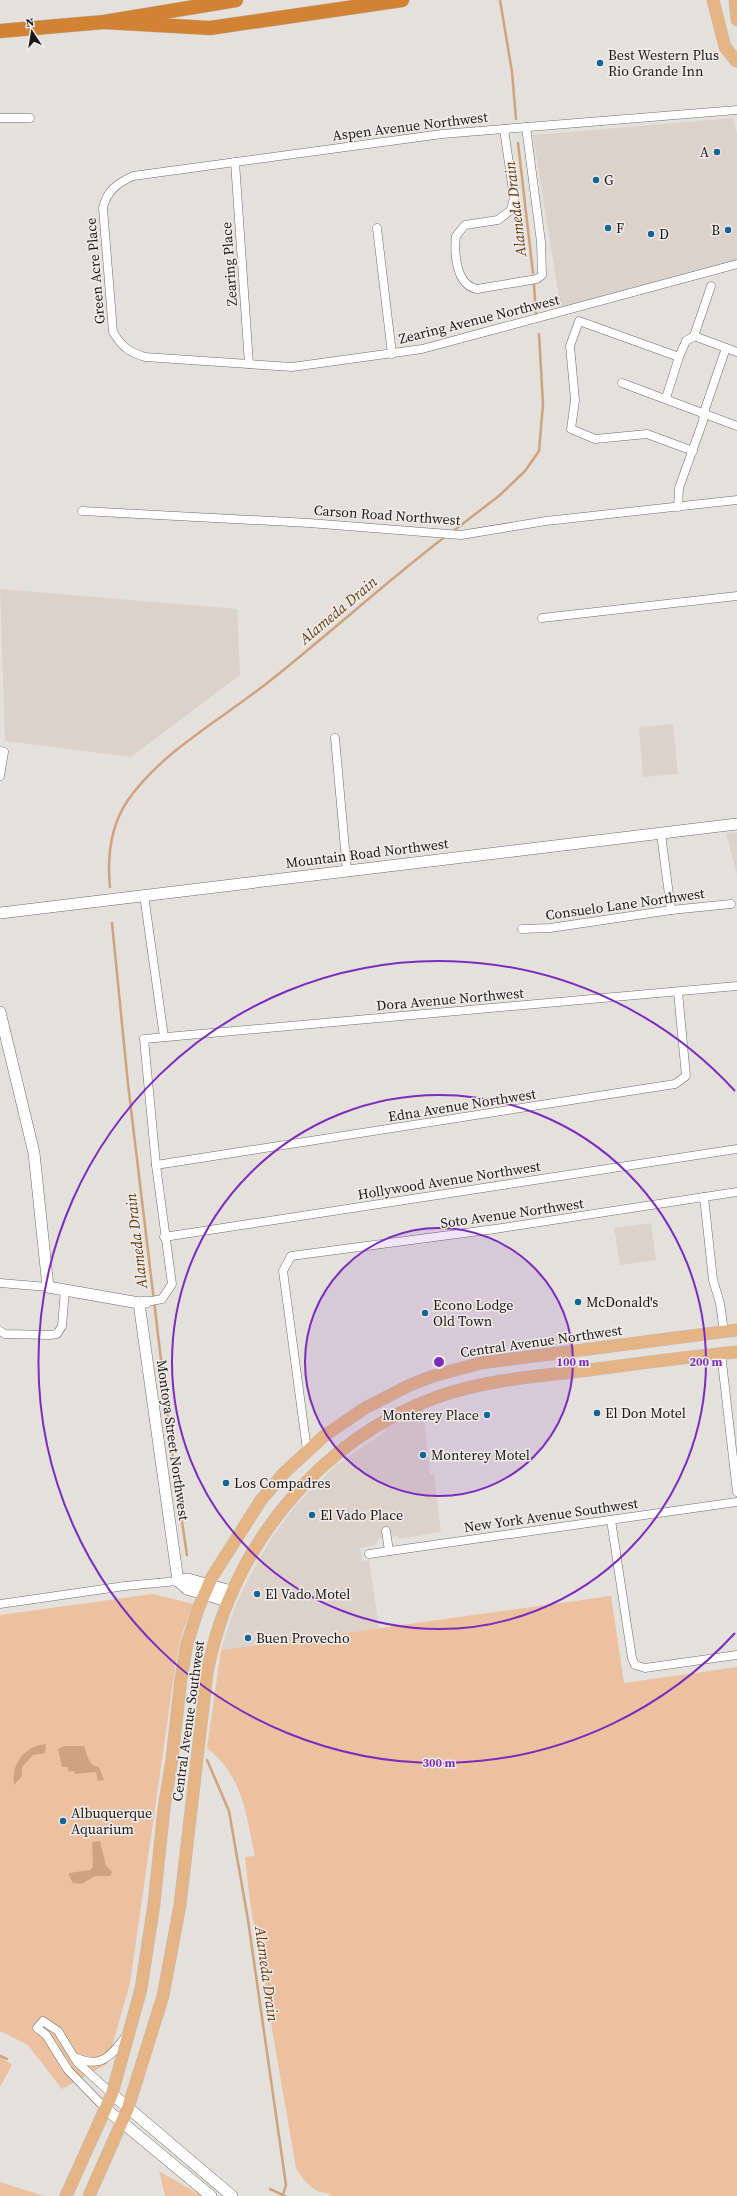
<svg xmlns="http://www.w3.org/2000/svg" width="737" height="2196" viewBox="0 0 737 2196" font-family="'Source Serif 4',serif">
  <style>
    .built { fill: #ddd2ca }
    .green { fill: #ebc1a0 }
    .water { fill: #cfa37f }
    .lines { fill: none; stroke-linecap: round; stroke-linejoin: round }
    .stream { stroke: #cfa37f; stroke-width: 2.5 }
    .street-casing { stroke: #706c68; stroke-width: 9 }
    .secondary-casing { stroke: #706c68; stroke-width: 12 }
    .primary-casing { stroke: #bfbfbe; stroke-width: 13 }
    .highway-casing { stroke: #bfbfbe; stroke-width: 15 }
    .street { stroke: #fff; stroke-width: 8 }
    .secondary { stroke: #fff; stroke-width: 11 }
    .primary { stroke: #e4b485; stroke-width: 12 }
    .highway { stroke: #d28233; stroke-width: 14 }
    .ring { fill: none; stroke: #7b2cbf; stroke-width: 2 }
    .poi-dot { fill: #106697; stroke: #f2edea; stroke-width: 1.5 }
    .labels { text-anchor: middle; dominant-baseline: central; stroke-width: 3; stroke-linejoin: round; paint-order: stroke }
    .poi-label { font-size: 14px; fill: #1b1918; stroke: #f2edea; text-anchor: start }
    .street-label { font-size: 14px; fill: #1b1918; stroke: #f2edea }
    .water-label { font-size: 15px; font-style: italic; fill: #653b0f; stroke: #f2edea }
    .centre { fill: #7b2cbf; stroke: #f2edea; stroke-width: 2 }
    .ring-label { font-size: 12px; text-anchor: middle; font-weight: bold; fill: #7b2cbf; stroke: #f2edea; stroke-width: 3; stroke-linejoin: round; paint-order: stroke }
  </style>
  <rect width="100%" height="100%" fill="#e4e0dc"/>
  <!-- built -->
  <g class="built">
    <path d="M 733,118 L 737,134 L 737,262 L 561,310 L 533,135 Z"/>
    <path d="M 0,589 L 237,609 L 240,675 L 131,757 L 5,741 Z"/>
    <path d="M 673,724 L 678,774 L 643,777 L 639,727 Z"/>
    <path d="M 737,832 L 737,875 L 726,833 Z"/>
    <path d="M 651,1223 L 656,1260 L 620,1265 L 614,1228 Z"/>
    <path d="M 423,1409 L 430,1475 L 434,1474 L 441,1532 L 399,1539 L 398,1536 L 380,1538 L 374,1545 L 360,1548 L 362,1561 L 369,1560 L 379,1628 L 221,1650 L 235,1607 L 248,1579 L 272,1537 L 297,1504 L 335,1466 L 386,1431 L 385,1428 Z"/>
  </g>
  <!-- green -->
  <g class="green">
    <path d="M 153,1594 L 193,1604 L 182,1634 L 175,1668 L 130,1983 L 107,2064 L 62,2089 L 28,2045 L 0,2031 L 0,1615 Z"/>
    <path d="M 611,1596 L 624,1683 L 737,1667 L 737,2196 L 332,2196 C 328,2192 325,2193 320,2192 C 311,2189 300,2176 296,2168 L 250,1902 L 245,1857 L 255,1856 C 246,1814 243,1776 207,1748 L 221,1650 Z"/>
    <path d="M 0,2057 L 12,2065 L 0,2087 Z"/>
    <path d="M 159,2171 L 202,2196 L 165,2196 Z"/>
    <path d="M 0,2182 L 44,2196 L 0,2196 Z"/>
  </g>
  <!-- water -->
  <g class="water">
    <path d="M 46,1744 L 45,1753 L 33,1755 L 22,1767 L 22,1776 L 14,1785 C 11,1763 25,1746 46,1744 Z"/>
    <path d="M 65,1746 L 84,1746 C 88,1756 88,1765 99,1767 L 104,1780 L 98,1781 L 96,1772 L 75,1774 L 74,1771 L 68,1772 L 68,1767 L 62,1767 L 58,1749 Z"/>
    <path d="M 100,1841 C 101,1849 105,1856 105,1864 L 112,1872 L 110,1876 L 95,1876 L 82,1884 L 73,1883 L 69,1876 L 69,1873 L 90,1870 L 93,1867 L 92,1842 Z"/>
  </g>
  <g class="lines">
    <!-- stream -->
    <g class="stream">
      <path d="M 500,0 L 512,72 L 516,119"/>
      <path d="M 518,143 L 533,273"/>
      <path d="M 534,284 L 536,315"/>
      <path d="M 452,532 L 500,495 L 525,471 L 539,451 L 543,404 L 539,334"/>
      <path d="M 110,887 C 107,857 111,825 128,800 C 163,750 224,718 271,680 C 330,633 386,582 446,536"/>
      <path d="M 112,923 L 128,1084 L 174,1468 L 187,1555"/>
      <path d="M 207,1760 L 229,1811 L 248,1920 L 286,2185 L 283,2195"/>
      <path d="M 0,2056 L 7,2059"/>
      <path d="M 270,2189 L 285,2196"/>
    </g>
    <defs>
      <g id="street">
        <path d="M 737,110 L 442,134 L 133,176 C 118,183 107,190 103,208 L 113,332 C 122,347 129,352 145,357 L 292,367 L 422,349 L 737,264"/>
        <path d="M 0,118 L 30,118"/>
        <path d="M 504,129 L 514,198 L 511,210 L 498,220 L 465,225 L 456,236 C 454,254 456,285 477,289 L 537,279 L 542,275 L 541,242 L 526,127"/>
        <path d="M 235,162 L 249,364"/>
        <path d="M 377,228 L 392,354"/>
        <path d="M 694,336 L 737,352"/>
        <path d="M 679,357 L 579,321 L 570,346 L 575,400 L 571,429 L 595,439 L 647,434 L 693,451"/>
        <path d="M 622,383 L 737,426"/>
        <path d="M 666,398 L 679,357 L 686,341 L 694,336 L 711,286"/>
        <path d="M 678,507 L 679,488 L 703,421 L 704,412 L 726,348"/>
        <path d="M 82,511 L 309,523 L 461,535 L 546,521 L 737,500"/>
        <path d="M 542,618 L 737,596"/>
        <path d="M 335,738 L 347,871"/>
        <path d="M 0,751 L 4,752 L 0,776"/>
        <path d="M 661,834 L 671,910"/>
        <path d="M 144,895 L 164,1037"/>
        <path d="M 522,929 L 550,928 L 671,910 L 731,904"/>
        <path d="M 156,1165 L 675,1084 L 686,1076 L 678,992"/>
        <path d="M 704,1197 L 713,1280 L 720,1303 L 724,1332"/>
        <path d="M 164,1237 L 737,1149"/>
        <path d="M 0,1283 L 48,1287"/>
        <path d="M 146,1302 L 162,1299 L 172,1284 L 156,1165 L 144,1039 L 737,986"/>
        <path d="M 0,1331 L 5,1334 L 50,1335 L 57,1334 L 62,1326 L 65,1289"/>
        <path d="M 721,1353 L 737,1492"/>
        <path d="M 307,1450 L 283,1271 L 291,1256 L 495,1229 L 737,1192"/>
        <path d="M 611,1520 L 632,1658 L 635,1665 L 645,1668 L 737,1655"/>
        <path d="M 386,1531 L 389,1551"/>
        <path d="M 369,1554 L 737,1502"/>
        <path d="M 0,1604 L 125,1586 L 178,1581"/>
        <path d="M 74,2057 C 101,2069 110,2057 126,2036"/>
        <path d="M 106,2109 L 68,2070 L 46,2035 L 37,2028 L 43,2021 L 58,2031 L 77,2062 L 112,2094"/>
      </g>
      <g id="secondary">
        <path d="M 0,913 L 737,824"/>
        <path d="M 0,1012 L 34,1153 L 48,1287 L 139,1303 L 146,1302"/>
        <path d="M 139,1303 L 178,1581"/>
        <path d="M 178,1581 L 188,1579 L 231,1591"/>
        <path d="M 178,1581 L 187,1589 L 227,1601"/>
        <path d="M 112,2094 L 232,2196"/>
        <path d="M 106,2109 L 211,2196"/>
      </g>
      <g id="primary">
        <path d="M 713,0 L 725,47 L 736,61"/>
        <path d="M 735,0 L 737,20"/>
        <path d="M 66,2196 L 112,2094 L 141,1989 L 154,1904 L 164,1808 L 172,1759 L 181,1678 L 187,1644 L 198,1609 L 212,1577 L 261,1500 L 284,1473 L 324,1436 L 365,1408 L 410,1385 L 433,1376 L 481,1363 L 737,1330"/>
        <path d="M 89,2196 L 128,2108 L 163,1996 L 180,1905 L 207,1673 C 231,1548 318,1439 440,1396 C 483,1381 529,1377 574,1372 C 628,1365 683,1357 737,1352"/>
      </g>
      <g id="highway">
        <path d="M 104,22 L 210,28 L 402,0"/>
        <path d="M 0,31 L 104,22 L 236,0"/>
      </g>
    </defs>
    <!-- street casing -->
    <use href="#street" class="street-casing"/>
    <!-- secondary casing -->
    <use href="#secondary" class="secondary-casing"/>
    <!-- primary casing -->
    <use href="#primary" class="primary-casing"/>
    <!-- highway casing -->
    <use href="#highway" class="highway-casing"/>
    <!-- street -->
    <use href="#street" class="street"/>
    <!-- secondary -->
    <use href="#secondary" class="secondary"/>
    <!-- primary -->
    <use href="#primary" class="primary"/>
    <!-- highway -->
    <use href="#highway" class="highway"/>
  </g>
  <!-- distance rings -->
  <circle cx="439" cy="1362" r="134" fill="#7b2cbf" fill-opacity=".12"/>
  <g class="ring">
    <circle cx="439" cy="1362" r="134"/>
    <circle cx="439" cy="1362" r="267"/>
    <path d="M735 1633A401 401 0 1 1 735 1091"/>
  </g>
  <!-- markers -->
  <g class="poi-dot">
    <circle cx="600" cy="63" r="4"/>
    <circle cx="717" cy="152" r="4"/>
    <circle cx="596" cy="180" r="4"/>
    <circle cx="608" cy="228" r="4"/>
    <circle cx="728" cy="230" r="4"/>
    <circle cx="651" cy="234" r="4"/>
    <circle cx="578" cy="1302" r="4"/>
    <circle cx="425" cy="1313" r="4"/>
    <circle cx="597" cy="1413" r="4"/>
    <circle cx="487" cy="1415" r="4"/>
    <circle cx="423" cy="1455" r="4"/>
    <circle cx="226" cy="1483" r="4"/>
    <circle cx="312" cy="1515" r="4"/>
    <circle cx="257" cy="1594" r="4"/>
    <circle cx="248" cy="1638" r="4"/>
    <circle cx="63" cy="1821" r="4"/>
  </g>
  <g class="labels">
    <!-- poi labels -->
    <g class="poi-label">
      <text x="608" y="55">Best Western Plus<tspan x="608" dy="16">Rio Grande Inn</tspan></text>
      <text x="709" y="152" text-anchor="end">A</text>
      <text x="604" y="180">G</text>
      <text x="616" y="228">F</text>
      <text x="720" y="230" text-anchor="end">B</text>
      <text x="659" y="234">D</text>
      <text x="586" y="1302">McDonald's</text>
      <text x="433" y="1305">Econo Lodge<tspan x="433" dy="16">Old Town</tspan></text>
      <text x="605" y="1413">El Don Motel</text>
      <text x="479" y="1415" text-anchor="end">Monterey Place</text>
      <text x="431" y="1455">Monterey Motel</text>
      <text x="234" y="1483">Los Compadres</text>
      <text x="320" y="1515">El Vado Place</text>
      <text x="265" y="1594">El Vado Motel</text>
      <text x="256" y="1638">Buen Provecho</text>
      <text x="71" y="1813">Albuquerque<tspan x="71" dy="16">Aquarium</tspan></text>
    </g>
    <!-- street labels -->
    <g class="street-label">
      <text transform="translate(410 126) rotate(-7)">Aspen Avenue Northwest</text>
      <text transform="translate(229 264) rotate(-94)">Zearing Place</text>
      <text transform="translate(95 271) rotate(-95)">Green Acre Place</text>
      <text transform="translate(479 319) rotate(-14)">Zearing Avenue Northwest</text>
      <text transform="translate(387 515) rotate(4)">Carson Road Northwest</text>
      <text transform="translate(367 853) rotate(-7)">Mountain Road Northwest</text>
      <text transform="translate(625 904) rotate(-8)">Consuelo Lane Northwest</text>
      <text transform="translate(450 999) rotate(-5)">Dora Avenue Northwest</text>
      <text transform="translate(462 1105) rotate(-9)">Edna Avenue Northwest</text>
      <text transform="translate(449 1180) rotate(-9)">Hollywood Avenue Northwest</text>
      <text transform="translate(512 1213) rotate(-8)">Soto Avenue Northwest</text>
      <text transform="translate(541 1341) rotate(-8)">Central Avenue Northwest</text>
      <text transform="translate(173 1440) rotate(82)">Montoya Street Northwest</text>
      <text transform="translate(551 1515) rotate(-8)">New York Avenue Southwest</text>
      <text transform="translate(188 1721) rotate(-82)">Central Avenue Southwest</text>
    </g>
    <!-- water labels -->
    <g class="water-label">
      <text transform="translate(515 209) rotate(-97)">Alameda Drain</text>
      <text transform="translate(338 610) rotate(-40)">Alameda Drain</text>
      <text transform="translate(136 1241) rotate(-97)">Alameda Drain</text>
      <text transform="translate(267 1974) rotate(82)">Alameda Drain</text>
    </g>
  </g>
  <circle cx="439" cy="1362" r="6" class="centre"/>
  <g class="ring-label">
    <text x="573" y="1366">100 m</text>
    <text x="706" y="1366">200 m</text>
    <text x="439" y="1767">300 m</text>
  </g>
  <!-- north arrow -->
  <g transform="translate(32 32) rotate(348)" stroke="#f2edea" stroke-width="3" paint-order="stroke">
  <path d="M0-3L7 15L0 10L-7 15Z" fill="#1b1918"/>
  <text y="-6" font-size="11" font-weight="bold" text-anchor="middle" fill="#1b1918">N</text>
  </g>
</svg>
